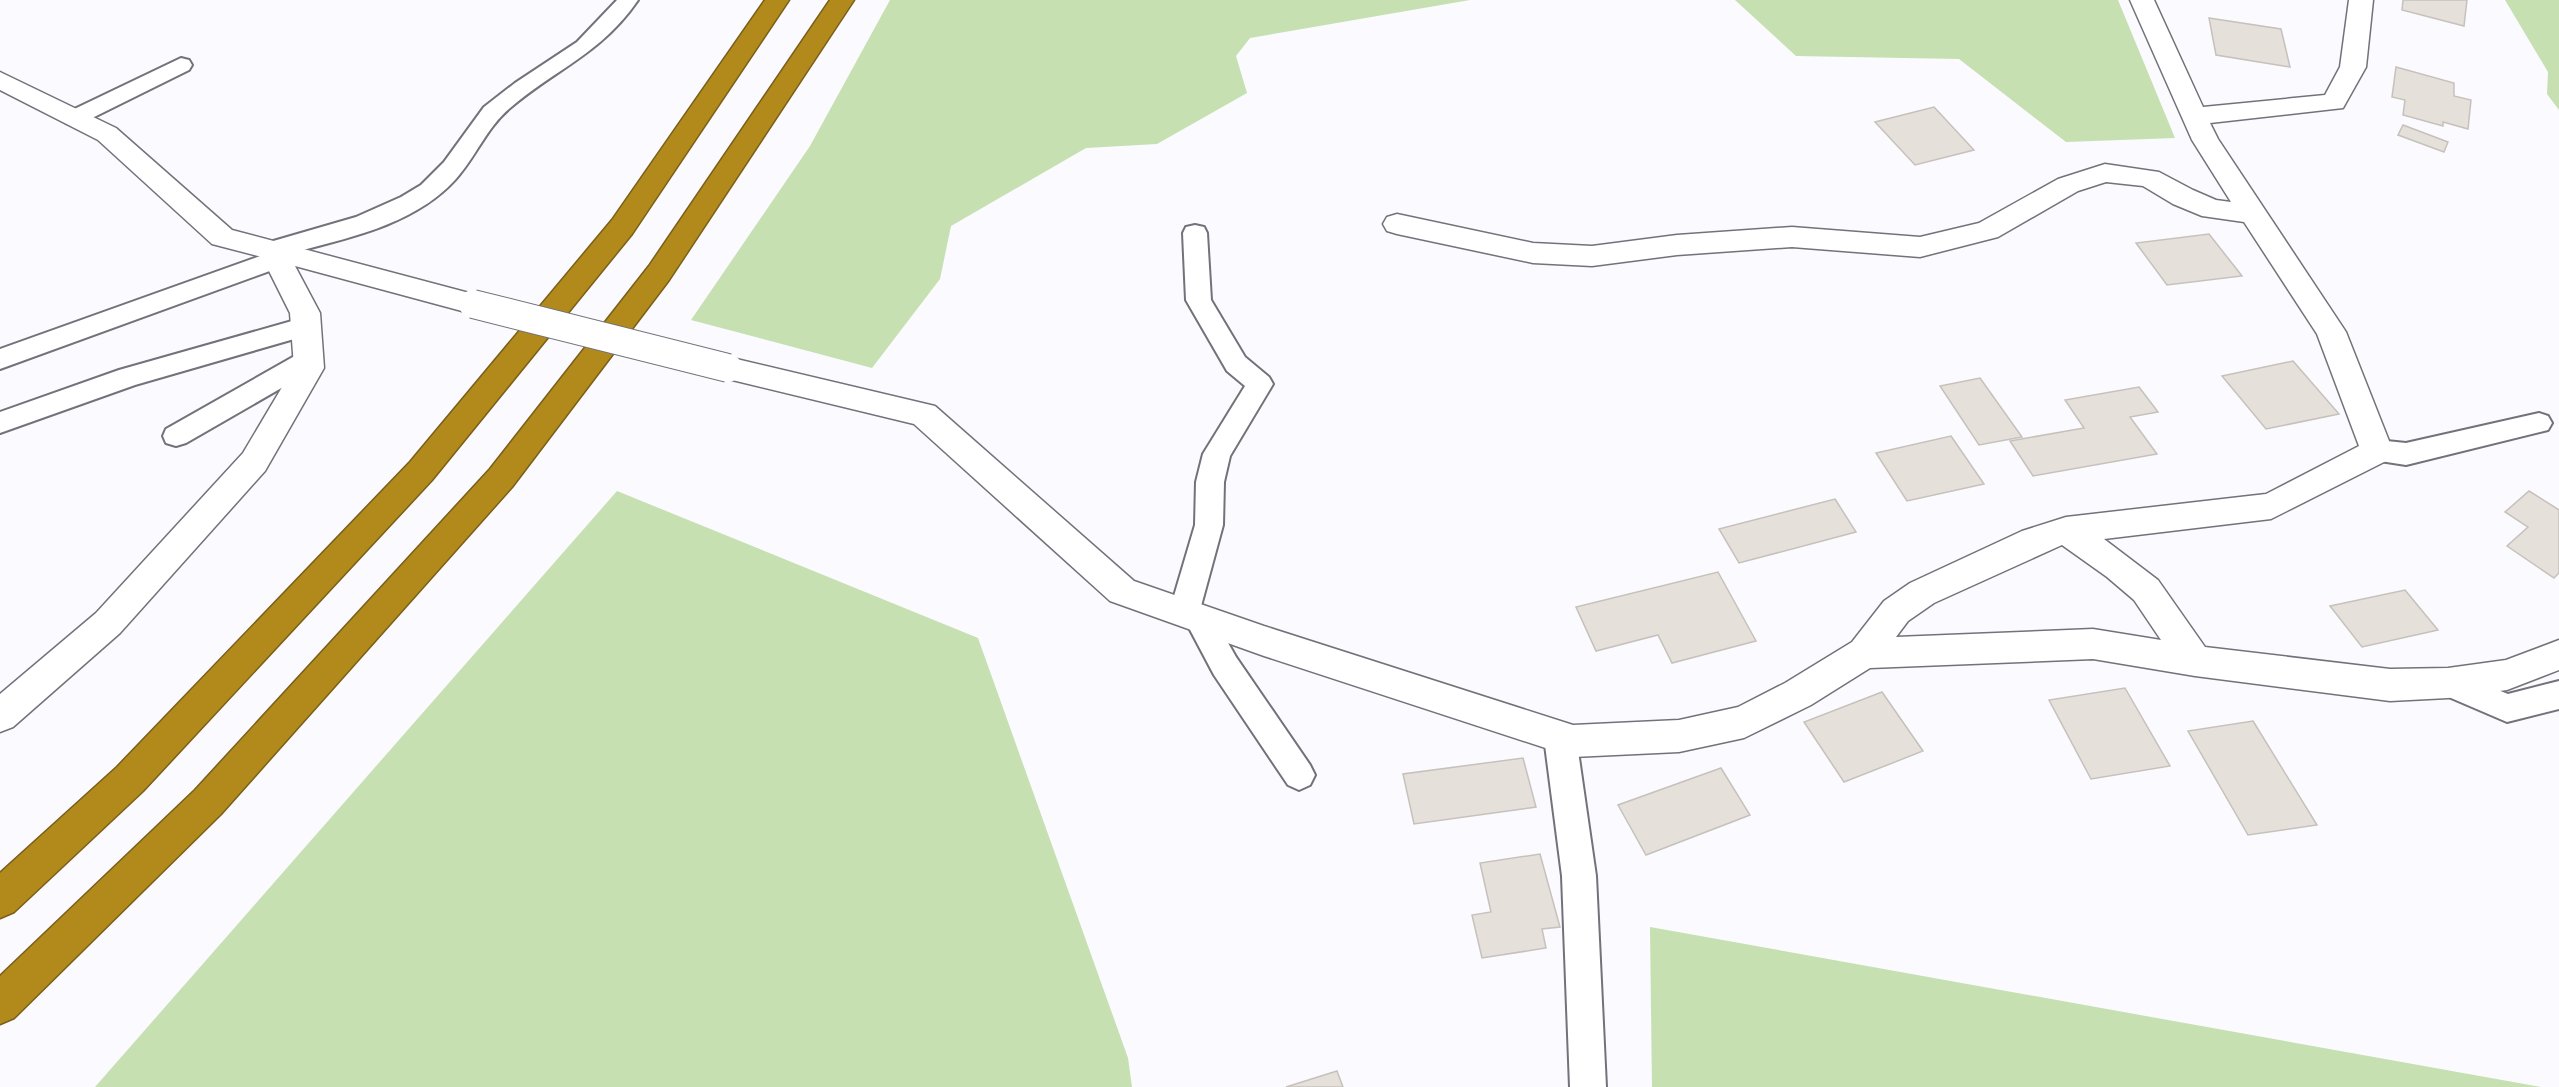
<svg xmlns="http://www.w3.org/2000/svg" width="2559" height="1087" viewBox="0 0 2559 1087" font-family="'Source Serif 4',serif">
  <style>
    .green { fill: #c6e0b1 }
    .building { fill: #e5e0d9; stroke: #c6c1bb; stroke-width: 1.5 }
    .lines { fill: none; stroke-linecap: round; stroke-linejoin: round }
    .service-casing { stroke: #72737a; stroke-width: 4 }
    .minor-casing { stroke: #72737a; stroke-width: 3 }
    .motorway-casing { stroke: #795f18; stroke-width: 3 }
    .service { fill: #fff; fill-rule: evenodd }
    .minor { fill: #fff; fill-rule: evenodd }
    .motorway { fill: #b28a1c; fill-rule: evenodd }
    .minor-bridge-casing { stroke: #72737a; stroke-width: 30; stroke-linecap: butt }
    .minor-bridge { stroke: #fff; stroke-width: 28 }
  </style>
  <rect width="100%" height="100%" fill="#fafaff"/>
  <!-- green -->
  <g class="green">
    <path d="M 890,0 L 1470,0 L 1250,38 L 1236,56 L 1247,93 L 1157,144 L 1086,148 L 951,226 L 940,279 L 872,368 L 691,320 L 810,146 Z"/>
    <path d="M 1735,0 L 2118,0 L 2175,138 L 2066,142 L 1959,59 L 1796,56 Z"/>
    <path d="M 2505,0 L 2559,0 L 2559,110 L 2547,94 L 2548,72 Z"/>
    <path d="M 617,491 L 978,638 L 1128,1058 L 1132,1087 L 95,1087 Z"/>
    <path d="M 1650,927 L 2541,1087 L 1652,1087 Z"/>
  </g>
  <!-- building -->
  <g class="building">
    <path d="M 2403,0 L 2467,0 L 2464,26 L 2402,10 Z"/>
    <path d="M 2209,18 L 2281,29 L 2290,67 L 2216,55 Z"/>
    <path d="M 2396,67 L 2454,83 L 2454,96 L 2471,100 L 2468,129 L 2443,122 L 2443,126 L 2403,115 L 2405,100 L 2392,97 Z"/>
    <path d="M 1934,107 L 1974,150 L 1915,165 L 1875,122 Z"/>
    <path d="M 2403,125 L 2448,142 L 2444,152 L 2398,135 Z"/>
    <path d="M 2209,234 L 2242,276 L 2167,285 L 2136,243 Z"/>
    <path d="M 2293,361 L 2339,414 L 2266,429 L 2222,376 Z"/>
    <path d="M 1980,378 L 2022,437 L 1979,445 L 1940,386 Z"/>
    <path d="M 2139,387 L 2158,412 L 2130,417 L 2157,454 L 2033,476 L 2010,441 L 2084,428 L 2065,400 Z"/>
    <path d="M 1951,436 L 1984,484 L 1907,501 L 1876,453 Z"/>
    <path d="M 2529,491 L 2559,510 L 2559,573 L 2554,578 L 2507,546 L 2528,527 L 2505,512 Z"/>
    <path d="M 1835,499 L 1856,532 L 1739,563 L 1719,529 Z"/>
    <path d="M 1718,572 L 1756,641 L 1672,663 L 1658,635 L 1596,651 L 1576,607 Z"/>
    <path d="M 2405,590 L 2438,630 L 2362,647 L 2330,606 Z"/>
    <path d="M 2125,688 L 2170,766 L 2091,779 L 2049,700 Z"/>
    <path d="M 1882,692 L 1923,751 L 1844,782 L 1804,722 Z"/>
    <path d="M 2253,721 L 2317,825 L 2248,835 L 2188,731 Z"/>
    <path d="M 1523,758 L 1536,807 L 1414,824 L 1403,774 Z"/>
    <path d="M 1721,768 L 1750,815 L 1646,855 L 1618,805 Z"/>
    <path d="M 1540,854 L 1560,927 L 1542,929 L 1546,948 L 1482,958 L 1472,915 L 1491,912 L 1480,863 Z"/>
    <path d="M 1337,1071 L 1343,1087 L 1286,1087 Z"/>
  </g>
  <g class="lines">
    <defs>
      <g id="service">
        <path d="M 617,0 L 638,0 C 601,54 557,68 510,108 C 486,128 476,157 455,180 C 413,226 344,239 287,254 L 289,259 L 286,265 L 0,369 L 0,349 L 263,255 L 260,250 L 263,244 L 356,217 L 401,197 L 421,185 L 444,162 L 484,107 L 515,83 L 577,42 Z"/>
        <path d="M 181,58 L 189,60 L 192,65 L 189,70 L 82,123 L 74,125 L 66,123 L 63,118 L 66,113 Z"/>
        <path d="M 1195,225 L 1204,227 L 1207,233 L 1211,300 L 1245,357 L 1269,377 L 1273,384 L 1230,456 L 1224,482 L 1223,525 L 1201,606 L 1209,609 L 1236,657 L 1310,765 L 1315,775 L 1310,785 L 1299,790 L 1288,785 L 1214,675 L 1187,624 L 1174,622 L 1169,613 L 1195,525 L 1196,482 L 1203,454 L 1245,386 L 1227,371 L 1186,300 L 1183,233 L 1186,227 Z"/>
        <path d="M 306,317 L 315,319 L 319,326 L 315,333 L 135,385 L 0,433 L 0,412 L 119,370 Z"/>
        <path d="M 309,350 L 318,353 L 322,360 L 318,367 L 186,443 L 176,446 L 166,443 L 163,436 L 166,429 L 300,353 Z"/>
        <path d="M 2539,413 L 2548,416 L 2552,423 L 2548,430 L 2406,465 L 2367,459 L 2363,451 L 2367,443 L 2377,440 L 2406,443 Z"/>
        <path d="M 2448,670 L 2508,694 L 2559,681 L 2559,709 L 2507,722 L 2437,692 L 2433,683 L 2437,674 Z"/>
        <path d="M 1560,723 L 1571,727 L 1576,737 L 1596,876 L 1606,1087 L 1570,1087 L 1562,876 L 1544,737 L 1549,727 Z"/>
      </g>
      <g id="minor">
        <path d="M 2130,0 L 2154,0 L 2203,107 L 2325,95 L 2340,67 L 2349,0 L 2373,0 L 2366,67 L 2343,108 L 2210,123 L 2218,139 L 2346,332 L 2393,451 L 2388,460 L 2271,519 L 2104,539 L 2158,580 L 2205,647 L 2390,669 L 2448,668 L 2506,660 L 2559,640 L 2559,670 L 2507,690 L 2448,698 L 2390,701 L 2195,676 L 2093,659 L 1870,668 L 1811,705 L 1744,738 L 1679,752 L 1573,757 L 1264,656 L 1110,601 L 914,424 L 728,379 L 717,376 L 713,368 L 717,360 L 728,357 L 935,406 L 1134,581 L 1264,626 L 1573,725 L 1679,720 L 1738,707 L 1785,683 L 1852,642 L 1884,601 L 1910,583 L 2022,531 L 2066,517 L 2266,494 L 2359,446 L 2317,334 L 2244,222 L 2202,216 L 2173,204 L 2143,186 L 2106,182 L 2078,191 L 1998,237 L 1920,257 L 1792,247 L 1677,255 L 1592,266 L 1533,263 L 1397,234 L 1387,231 L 1383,224 L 1387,217 L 1397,214 L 1533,243 L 1592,246 L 1677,235 L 1792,227 L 1920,237 L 1979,223 L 2058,179 L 2105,164 L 2159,172 L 2193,190 L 2216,200 L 2231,202 L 2192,140 ZM 2062,545 L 2107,577 L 2134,600 L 2161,640 L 2093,629 L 1896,637 L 1908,621 L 1934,603 Z"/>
        <path d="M 0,72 L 116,128 L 232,230 L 473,294 L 483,297 L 488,304 L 483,311 L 473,314 L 295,266 L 320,313 L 324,368 L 265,471 L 120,633 L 13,727 L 0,732 L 0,694 L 96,613 L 243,453 L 294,367 L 290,313 L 262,257 L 212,244 L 98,140 L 0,90 Z"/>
      </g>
      <g id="motorway">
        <path d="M 765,0 L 789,0 L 632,234 L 432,480 L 143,791 L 14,912 L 0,918 L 0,873 L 117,767 L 410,462 L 612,220 Z"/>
        <path d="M 830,0 L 854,0 L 669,280 L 512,487 L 221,814 L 14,1018 L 0,1024 L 0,976 L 195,790 L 490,469 L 649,266 Z"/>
      </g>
    </defs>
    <!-- service casing -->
    <use href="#service" class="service-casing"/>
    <!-- minor casing -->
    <use href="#minor" class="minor-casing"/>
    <!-- motorway casing -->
    <use href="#motorway" class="motorway-casing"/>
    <!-- service -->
    <use href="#service" class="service"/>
    <!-- minor -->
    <use href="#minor" class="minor"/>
    <!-- motorway -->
    <use href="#motorway" class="motorway"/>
    <defs>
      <path id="minor-bridge" d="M 473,304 L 728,368"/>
    </defs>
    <!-- minor-bridge casing -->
    <use href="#minor-bridge" class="minor-bridge-casing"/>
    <!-- minor-bridge -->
    <use href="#minor-bridge" class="minor-bridge"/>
  </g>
</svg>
